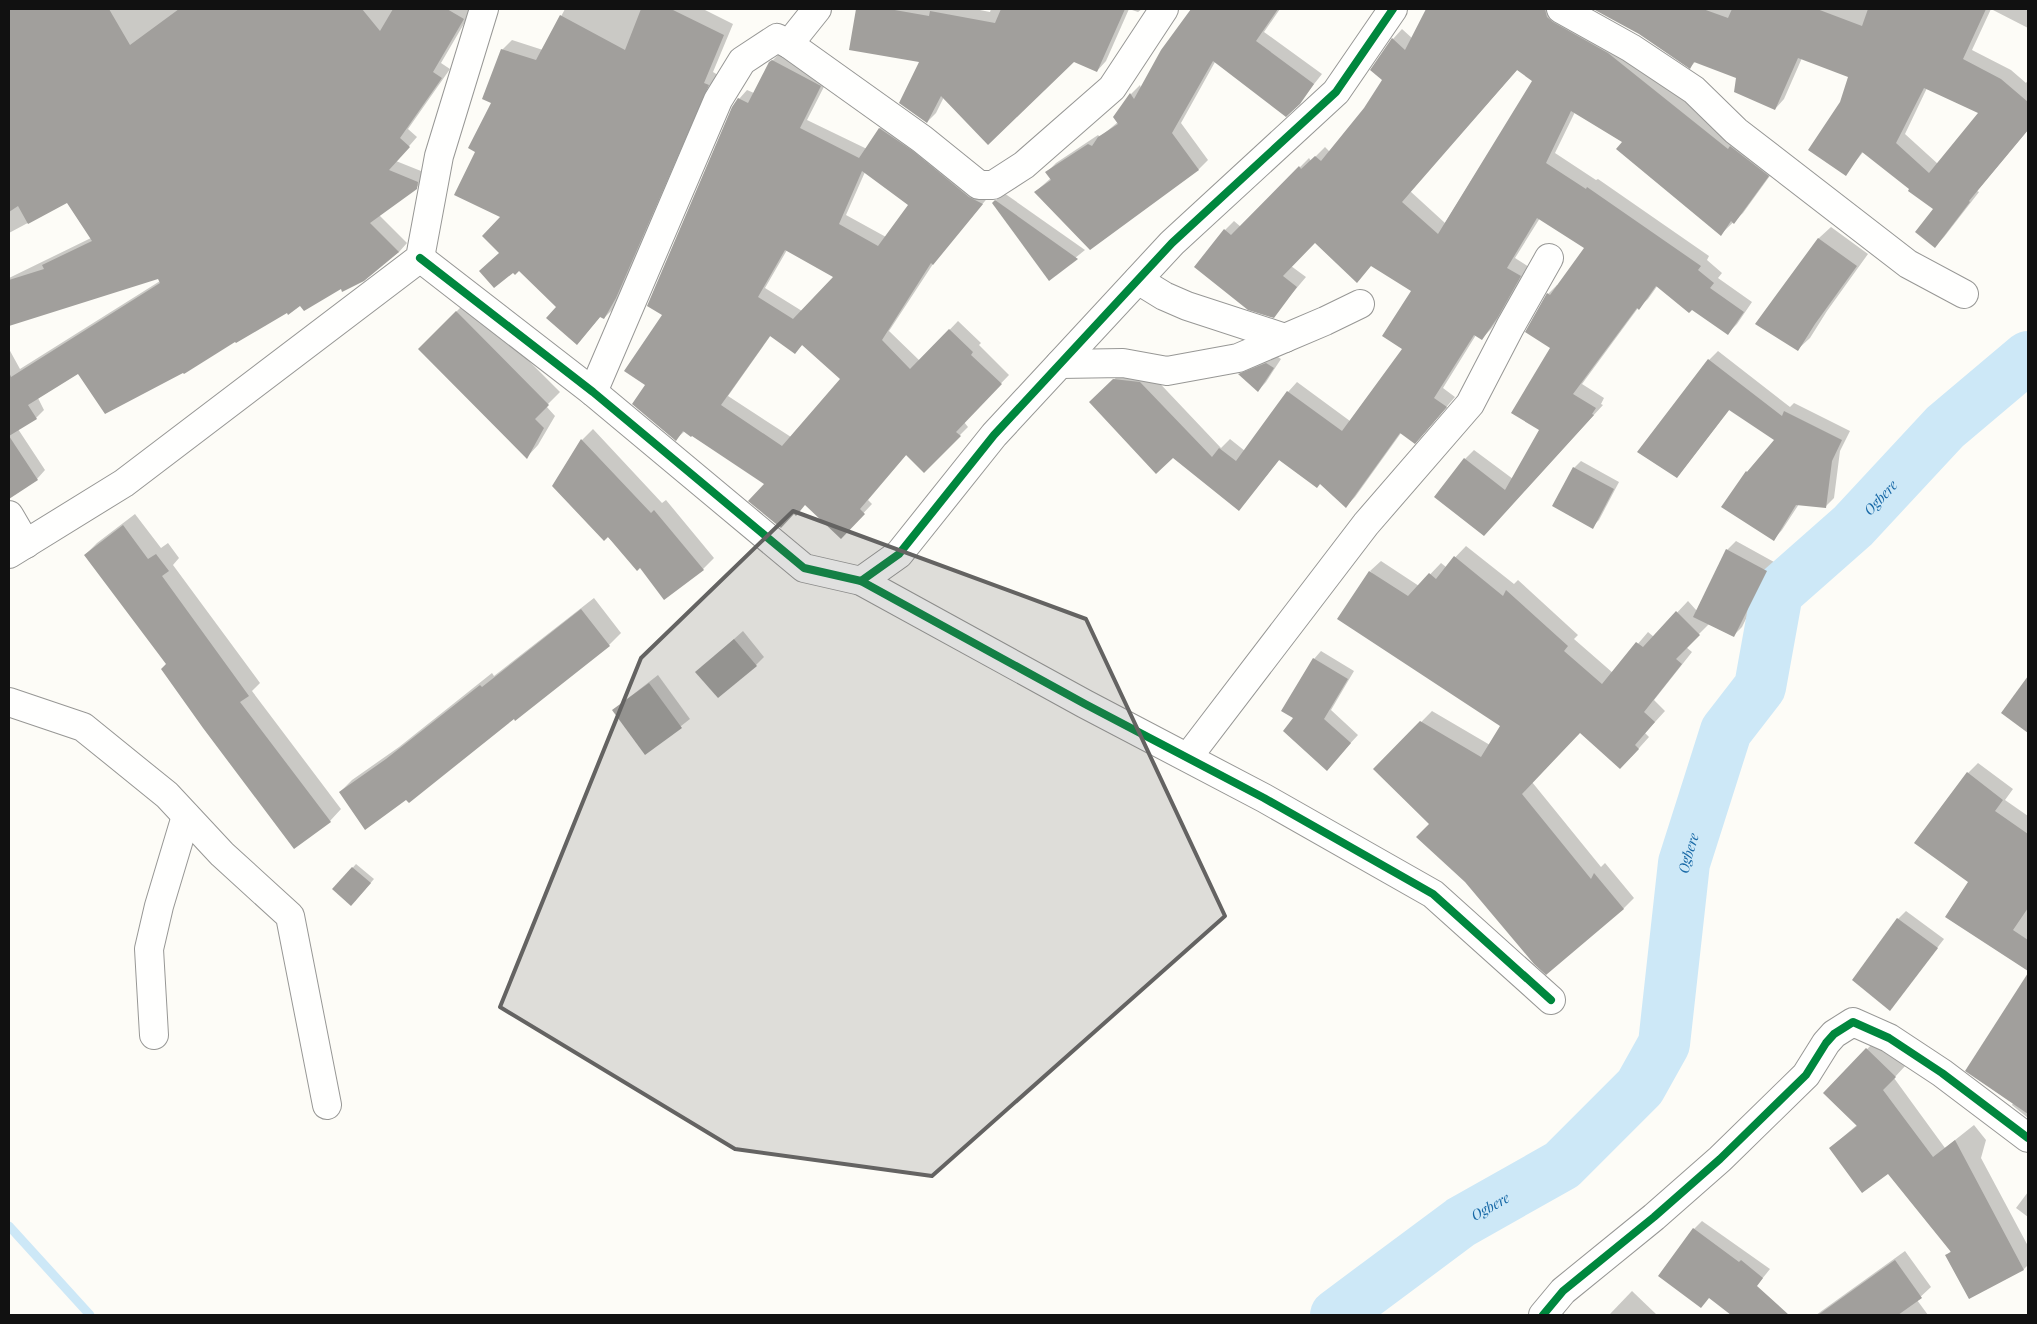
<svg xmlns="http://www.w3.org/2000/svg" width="2037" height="1324" viewBox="0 0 2037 1324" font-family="'Playfair Display',serif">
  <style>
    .shadow { fill: #0003; fill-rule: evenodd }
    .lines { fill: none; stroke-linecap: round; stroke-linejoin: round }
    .stream { stroke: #cde8f7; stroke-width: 9 }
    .river { stroke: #cde8f7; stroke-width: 52 }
    .building { fill: #a19f9c; fill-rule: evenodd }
    .minor-casing { stroke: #979795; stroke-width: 30 }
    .minor { stroke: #fffffe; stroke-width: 28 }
    .cycleway-casing { stroke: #fff; stroke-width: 11 }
    .cycleway { stroke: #00873e; stroke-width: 8 }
    .marked { fill: #646362; fill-opacity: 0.2; stroke: #646362; stroke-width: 4; stroke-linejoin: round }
    .labels { text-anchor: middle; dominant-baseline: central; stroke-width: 5; stroke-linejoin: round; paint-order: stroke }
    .water-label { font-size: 14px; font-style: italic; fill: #1768a6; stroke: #fff }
  </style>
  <rect width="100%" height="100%" fill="#fdfcf7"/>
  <!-- shadow -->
  <g class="shadow">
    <path d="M 9,9 L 472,10 L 441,63 L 450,69 L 408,129 L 417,137 L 396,161 L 426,173 L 425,178 L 416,188 L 379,215 L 407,243 L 399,252 L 342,288 L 287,311 L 78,372 L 38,398 L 44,410 L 36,418 L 18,429 L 45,470 L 37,479 L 14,494 L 9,485 L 9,349 L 20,369 L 160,281 L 158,277 L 9,325 L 9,278 L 91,238 L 67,202 L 9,233 L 9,84 L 15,78 L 9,70 Z"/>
    <path d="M 565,9 L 703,9 L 733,24 L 713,72 L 718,75 L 626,287 L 614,308 L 604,318 L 601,316 L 577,344 L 558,307 L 500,252 L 502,217 L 477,151 L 493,102 L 502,50 L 512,40 L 543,50 Z"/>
    <path d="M 858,9 L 975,9 L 990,12 L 991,9 L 1142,9 L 1138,12 L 1129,9 L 1106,61 L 1097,71 L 1074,60 L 944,97 L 936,113 L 927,122 L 920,61 L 851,49 Z"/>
    <path d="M 1192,9 L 1280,9 L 1264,32 L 1322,74 L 1299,103 L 1215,62 L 1181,123 L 1208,160 L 1199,169 L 1090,249 L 1035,192 L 1051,178 L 1047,172 L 1056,163 L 1098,135 L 1100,137 L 1118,122 L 1115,117 L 1131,94 L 1140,85 L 1141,88 L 1162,51 Z"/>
    <path d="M 1430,9 L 1559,9 L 1777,166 L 1743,213 L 1721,234 L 1623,142 L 1575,112 L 1555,153 L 1596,180 L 1598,179 L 1709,256 L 1707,260 L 1722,273 L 1718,278 L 1752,302 L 1737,324 L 1728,333 L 1658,285 L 1648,299 L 1638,308 L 1582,384 L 1604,398 L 1601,404 L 1603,405 L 1493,525 L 1465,459 L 1474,450 L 1513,479 L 1541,430 L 1552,348 L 1548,294 L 1557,285 L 1559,285 L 1586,248 L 1540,218 L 1515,258 L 1529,267 L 1507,306 L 1491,329 L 1482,338 L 1476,335 L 1443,388 L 1455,397 L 1424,433 L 1401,433 L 1355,497 L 1346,506 L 1320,482 L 1280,459 L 1239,509 L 1100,393 L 1124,370 L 1150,373 L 1221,448 L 1230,439 L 1245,451 L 1288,392 L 1297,382 L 1350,421 L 1403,349 L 1412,290 L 1372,265 L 1315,241 L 1291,266 L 1306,277 L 1273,316 L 1225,230 L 1234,221 L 1241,227 L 1309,158 L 1311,161 L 1325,147 L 1330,152 L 1365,108 L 1384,80 L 1372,69 L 1393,39 L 1402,29 L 1413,39 ZM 1518,69 L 1534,80 L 1445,223 L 1410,191 Z"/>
    <path d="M 1595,9 L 2028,9 L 2028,28 L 1991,9 L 1972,50 L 2011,70 L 2026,83 L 2028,80 L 2028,130 L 1977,191 L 1979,192 L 1944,237 L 1935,246 L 1935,208 L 1864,151 L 1845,174 L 1841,103 L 1849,76 L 1802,58 L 1784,99 L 1775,109 L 1737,77 L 1696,61 L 1690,67 L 1639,33 ZM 1927,88 L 1980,112 L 1938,164 L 1905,134 Z"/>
    <path d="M 779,54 L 829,77 L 807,120 L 867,149 L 880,128 L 889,120 L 990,195 L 935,261 L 889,331 L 920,361 L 958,321 L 981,343 L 979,345 L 1009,375 L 964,422 L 968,427 L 924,471 L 907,454 L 868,500 L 872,504 L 841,537 L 806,503 L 766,484 L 685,431 L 676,439 L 647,385 L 663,314 L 739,99 L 747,90 L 754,93 L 770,63 ZM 865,172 L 910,204 L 886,237 L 846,215 ZM 787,250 L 835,277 L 802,311 L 765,288 ZM 771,335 L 795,352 L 803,344 L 842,378 L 791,437 L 728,396 Z"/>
    <path d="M 1004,193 L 1085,250 L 1049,279 L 993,203 Z"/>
    <path d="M 1831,227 L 1868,254 L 1827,311 L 1810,338 L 1798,349 L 1757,323 L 1819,238 Z"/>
    <path d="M 468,300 L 560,392 L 546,406 L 555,416 L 538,445 L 527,457 L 419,349 Z"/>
    <path d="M 1718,351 L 1790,407 L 1794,403 L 1850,431 L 1840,451 L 1834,498 L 1825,507 L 1799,504 L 1782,530 L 1774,539 L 1747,472 L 1775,440 L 1730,409 L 1677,477 L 1638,452 L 1709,360 Z"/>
    <path d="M 1275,355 L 1281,359 L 1266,382 L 1258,391 L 1240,374 L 1248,366 Z"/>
    <path d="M 593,429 L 662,503 L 666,500 L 714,558 L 703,569 L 664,598 L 640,567 L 553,486 L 582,440 Z"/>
    <path d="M 1581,461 L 1619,482 L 1599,520 L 1592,527 L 1574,468 Z"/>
    <path d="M 135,514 L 161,548 L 168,543 L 179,558 L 173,565 L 260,683 L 252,691 L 341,809 L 330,821 L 167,664 L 85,555 L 97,543 Z"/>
    <path d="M 1736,541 L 1774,562 L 1742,627 L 1733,636 L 1709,624 L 1686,647 L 1692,652 L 1654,700 L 1665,711 L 1645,733 L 1649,737 L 1631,757 L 1580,732 L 1532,782 L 1601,867 L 1605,863 L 1634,898 L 1623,909 L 1430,824 L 1375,769 L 1432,711 L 1490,745 L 1501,726 L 1370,571 L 1381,561 L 1419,586 L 1441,563 L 1446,567 L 1466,546 L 1514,584 L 1518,580 L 1578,635 L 1574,639 L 1613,673 L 1648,632 L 1654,637 L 1688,601 L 1697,611 L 1727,550 Z"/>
    <path d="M 594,598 L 621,633 L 609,645 L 515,719 L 514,718 L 407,799 L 340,792 L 352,780 L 399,747 L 492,673 L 494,676 Z"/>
    <path d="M 743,631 L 764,657 L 756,665 L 697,672 Z"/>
    <path d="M 1321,651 L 1354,671 L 1331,710 L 1358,735 L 1334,761 L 1295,718 L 1314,659 Z"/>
    <path d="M 658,675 L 690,719 L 645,754 L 613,710 Z"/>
    <path d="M 2028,678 L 2028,729 L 2003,713 Z"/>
    <path d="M 1978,763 L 2013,789 L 2005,800 L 2028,816 L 2028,970 L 1947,917 L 1969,882 L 1968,773 Z"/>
    <path d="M 356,864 L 374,879 L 355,901 L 334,889 Z"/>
    <path d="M 1906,911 L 1944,939 L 1890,1009 L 1854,980 L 1898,919 Z"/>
    <path d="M 2028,975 L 2028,1118 L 2012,1105 L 2013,1103 L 1967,1071 Z"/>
    <path d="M 1878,1038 L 1906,1065 L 1894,1078 L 1945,1148 L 1974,1125 L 1986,1140 L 1981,1158 L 2028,1246 L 2028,1265 L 2024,1269 L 1969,1298 L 1947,1255 L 1951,1251 L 1889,1172 L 1830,1148 L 1857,1125 L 1824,1093 Z"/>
    <path d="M 2028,1192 L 2028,1217 L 2016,1208 Z"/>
    <path d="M 1702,1221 L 1770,1269 L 1733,1315 L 1702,1285 L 1694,1229 Z"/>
    <path d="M 1905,1251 L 1931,1287 L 1917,1300 L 1928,1315 L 1816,1315 Z"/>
    <path d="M 1632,1291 L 1657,1315 L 1609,1315 Z"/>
  </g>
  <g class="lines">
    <!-- stream -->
    <path class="stream" d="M 9,1226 L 90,1315"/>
    <!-- river -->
    <path class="river" id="s1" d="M 1336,1315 L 1461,1222 L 1562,1165 L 1640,1087 L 1664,1044 L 1684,863 L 1726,731 L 1760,687 L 1777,593 L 1853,526 L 1945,427 L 2028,357"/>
  </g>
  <!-- building -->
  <g class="building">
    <path d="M 9,9 L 109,9 L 130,45 L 179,9 L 362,9 L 380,31 L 393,9 L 447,9 L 464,19 L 433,72 L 442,78 L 400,138 L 410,147 L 389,170 L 418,182 L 417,189 L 370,223 L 399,252 L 364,281 L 342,292 L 341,289 L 304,311 L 300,306 L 288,315 L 287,313 L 236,343 L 235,342 L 184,374 L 183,373 L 105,414 L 78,374 L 28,405 L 37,419 L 9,436 L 9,372 L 11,377 L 160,283 L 158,279 L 9,326 L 9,280 L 44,269 L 42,265 L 92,241 L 67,203 L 28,224 L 18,206 L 9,212 Z"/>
    <path d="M 641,9 L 671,9 L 724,35 L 704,83 L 709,85 L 616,298 L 604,319 L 600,317 L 577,345 L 546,318 L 556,307 L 519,271 L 515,275 L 513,273 L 494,288 L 479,271 L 499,253 L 482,236 L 500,217 L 454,195 L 475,152 L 468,148 L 491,103 L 482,99 L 501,49 L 536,60 L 560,15 L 625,50 Z"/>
    <path d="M 856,9 L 889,9 L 929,16 L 930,11 L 995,23 L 1001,9 L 1125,9 L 1097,72 L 1074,62 L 988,145 L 941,96 L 927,123 L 899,103 L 919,62 L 849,50 Z"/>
    <path d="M 1191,9 L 1278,9 L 1256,41 L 1314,84 L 1300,104 L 1286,117 L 1213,61 L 1172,133 L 1199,170 L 1090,250 L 1034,192 L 1051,180 L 1045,172 L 1088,144 L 1092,146 L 1098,137 L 1118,124 L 1113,117 L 1130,93 L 1134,99 L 1161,50 Z"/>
    <path d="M 1426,9 L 1545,9 L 1547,17 L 1553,22 L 1608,53 L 1728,149 L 1730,146 L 1769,176 L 1734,224 L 1731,221 L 1721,236 L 1616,149 L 1622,142 L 1571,111 L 1546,163 L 1586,189 L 1587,187 L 1701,266 L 1698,270 L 1714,283 L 1710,288 L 1744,312 L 1728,335 L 1692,310 L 1689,313 L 1656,286 L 1639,310 L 1637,308 L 1573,394 L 1596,408 L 1592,414 L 1594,415 L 1484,536 L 1434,497 L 1464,458 L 1505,490 L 1539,430 L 1511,413 L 1550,348 L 1525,332 L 1547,293 L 1550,295 L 1584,248 L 1537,218 L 1507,268 L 1521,276 L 1498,317 L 1482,340 L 1474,335 L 1434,398 L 1447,407 L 1415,444 L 1400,433 L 1346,508 L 1320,484 L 1317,488 L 1279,460 L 1239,511 L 1173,458 L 1156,474 L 1089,402 L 1113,379 L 1140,382 L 1212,457 L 1219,448 L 1236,461 L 1287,391 L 1342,431 L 1402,349 L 1382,336 L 1411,291 L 1371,266 L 1357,283 L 1315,243 L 1283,276 L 1297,287 L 1274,318 L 1248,310 L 1194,267 L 1224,229 L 1231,235 L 1299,166 L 1301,169 L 1315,156 L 1321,161 L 1364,108 L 1382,80 L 1370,70 L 1392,38 L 1405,50 ZM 1517,70 L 1532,81 L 1438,234 L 1402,202 Z"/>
    <path d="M 1593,9 L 1703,9 L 1728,18 L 1732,9 L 1817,9 L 1862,26 L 1868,9 L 1986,9 L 1963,59 L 2001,79 L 2028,102 L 2028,130 L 1969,201 L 1970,202 L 1935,248 L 1915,232 L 1933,209 L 1908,191 L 1909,189 L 1862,152 L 1846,176 L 1808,150 L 1840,102 L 1848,77 L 1798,58 L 1775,110 L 1734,92 L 1736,78 L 1694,62 L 1690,69 L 1639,34 ZM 1924,88 L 1978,113 L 1929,173 L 1896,143 Z"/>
    <path d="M 772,60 L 821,86 L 800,128 L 859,158 L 879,128 L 913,151 L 969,197 L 983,204 L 933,265 L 931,263 L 882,340 L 910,369 L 949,329 L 973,352 L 971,355 L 1002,384 L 956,432 L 961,436 L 924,473 L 906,455 L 860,509 L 865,514 L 841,539 L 805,505 L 796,516 L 794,514 L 781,528 L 748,501 L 764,484 L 692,436 L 691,437 L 683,431 L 676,441 L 632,404 L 645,385 L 624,371 L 662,315 L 647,306 L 732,107 L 738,98 L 748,103 L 769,62 ZM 862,171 L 908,205 L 878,246 L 839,224 ZM 785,250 L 833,277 L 793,319 L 758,297 ZM 770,336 L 795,354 L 802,345 L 840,379 L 782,446 L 721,405 Z"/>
    <path d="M 995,200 L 1078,259 L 1049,281 L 992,203 Z"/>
    <path d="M 1818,238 L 1857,266 L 1815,324 L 1798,351 L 1755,324 Z"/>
    <path d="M 456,311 L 549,405 L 535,419 L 544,428 L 527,459 L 418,349 Z"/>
    <path d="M 1708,359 L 1782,416 L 1784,411 L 1842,440 L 1832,461 L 1826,508 L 1796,505 L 1774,541 L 1721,507 L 1746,471 L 1747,472 L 1774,440 L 1729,410 L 1677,478 L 1637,452 Z"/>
    <path d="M 1266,363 L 1274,368 L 1258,392 L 1238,374 Z"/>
    <path d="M 9,436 L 38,480 L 9,499 Z"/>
    <path d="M 581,439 L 651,513 L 654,510 L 704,570 L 664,600 L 640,568 L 637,571 L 608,537 L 604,541 L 552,486 Z"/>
    <path d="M 1573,467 L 1614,489 L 1593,529 L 1552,506 Z"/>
    <path d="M 123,525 L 148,559 L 156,554 L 169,571 L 162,576 L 249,696 L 240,702 L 331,822 L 294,849 L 203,728 L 161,669 L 166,664 L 84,555 Z"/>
    <path d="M 1726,549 L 1767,571 L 1734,637 L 1693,617 Z"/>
    <path d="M 1454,556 L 1503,596 L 1506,590 L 1568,646 L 1564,651 L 1602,684 L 1636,642 L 1643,647 L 1676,611 L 1700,635 L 1676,659 L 1682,664 L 1644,712 L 1655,722 L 1635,745 L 1639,749 L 1620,769 L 1580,733 L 1522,794 L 1591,879 L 1594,873 L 1624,909 L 1546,975 L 1534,964 L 1465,882 L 1416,837 L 1429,824 L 1373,769 L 1420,721 L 1481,757 L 1500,726 L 1337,619 L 1369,571 L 1408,596 L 1429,573 L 1436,579 Z"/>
    <path d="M 581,609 L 610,646 L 515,721 L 514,719 L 409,803 L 406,800 L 365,830 L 339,792 L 386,759 L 480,685 L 482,687 Z"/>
    <path d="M 734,639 L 757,666 L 718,698 L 695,672 Z"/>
    <path d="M 1313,658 L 1348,679 L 1324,719 L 1351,743 L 1327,771 L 1283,731 L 1293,718 L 1281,711 Z"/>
    <path d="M 2028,676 L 2028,733 L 2001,713 Z"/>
    <path d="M 649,683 L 682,728 L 645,755 L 612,710 Z"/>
    <path d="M 1967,772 L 2003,800 L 1995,811 L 2028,834 L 2028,908 L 2013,930 L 2028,940 L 2028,971 L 1945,917 L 1968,882 L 1914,843 Z"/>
    <path d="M 352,867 L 371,883 L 351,906 L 332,889 Z"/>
    <path d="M 1897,918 L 1938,948 L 1890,1011 L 1852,980 Z"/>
    <path d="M 2028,973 L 2028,1114 L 1965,1071 Z"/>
    <path d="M 1866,1048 L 1896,1077 L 1883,1090 L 1933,1157 L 1955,1140 L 2024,1270 L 1969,1299 L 1945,1255 L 1951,1252 L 1888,1174 L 1862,1193 L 1829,1148 L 1857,1126 L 1823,1093 Z"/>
    <path d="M 1693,1228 L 1739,1262 L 1741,1260 L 1763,1278 L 1757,1286 L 1789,1315 L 1731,1315 L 1709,1298 L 1701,1308 L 1658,1276 Z"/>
    <path d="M 1895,1260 L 1922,1298 L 1898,1315 L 1818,1315 Z"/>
  </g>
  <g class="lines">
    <defs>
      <g id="minor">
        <path d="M 1561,9 L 1631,48 L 1694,90 L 1736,131 L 1908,264 L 1964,294"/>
        <path d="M 789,44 L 922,139 L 979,185 L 993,185 L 1024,165 L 1112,88 L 1164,9"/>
        <path d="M 420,258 L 593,392 L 804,568 L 861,581 L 1085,704 L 1264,798 L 1433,894 L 1551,1000"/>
        <path d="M 1138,280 L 1164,296 L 1187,306 L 1285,338"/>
        <path d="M 1060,364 L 1123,363 L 1167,371 L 1238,358 L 1325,321 L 1360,304"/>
        <path d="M 593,392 L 718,100 L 742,61 L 777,38 L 789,44 L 817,9"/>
        <path d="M 9,515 L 26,544"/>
        <path d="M 9,554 L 124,483 L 420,258 L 439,156 L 484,9"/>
        <path d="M 861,581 L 899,554 L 994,435 L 1172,243 L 1336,92 L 1393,9"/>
        <path d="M 9,702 L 83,727 L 167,795 L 222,854 L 290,916 L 327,1105"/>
        <path d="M 1188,757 L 1366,524 L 1470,404 L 1510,327 L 1549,258"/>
        <path d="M 154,1035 L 149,949 L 159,906 L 186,816"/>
        <path d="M 1543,1315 L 1563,1291 L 1654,1217 L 1720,1159 L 1806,1075 L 1826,1043 L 1834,1034 L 1853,1022 L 1889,1038 L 1942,1073 L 2028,1138"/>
      </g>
    </defs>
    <!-- minor casing -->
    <use href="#minor" class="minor-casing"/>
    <!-- minor -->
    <use href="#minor" class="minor"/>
    <defs>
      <g id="cycleway">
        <path d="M 420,258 L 593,392 L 804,568 L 861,581 L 1085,704 L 1264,798 L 1433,894 L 1551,1000"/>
        <path d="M 861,581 L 899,554 L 994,435 L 1172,243 L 1336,92 L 1393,9"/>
        <path d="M 1543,1315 L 1563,1291 L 1654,1217 L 1720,1159 L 1806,1075 L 1826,1043 L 1834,1034 L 1853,1022 L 1889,1038 L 1942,1073 L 2028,1138"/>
      </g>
    </defs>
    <!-- cycleway casing -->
    <use href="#cycleway" class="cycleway-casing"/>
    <!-- cycleway -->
    <use href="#cycleway" class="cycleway"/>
  </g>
  <!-- marked area -->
  <path class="marked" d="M 793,511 L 1086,619 L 1225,916 L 932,1176 L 735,1149 L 500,1007 L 641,658 Z"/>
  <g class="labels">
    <!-- water labels -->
    <g class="water-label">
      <text stroke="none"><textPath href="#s1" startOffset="1044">Ogbere</textPath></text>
      <text stroke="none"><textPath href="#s1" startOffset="624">Ogbere</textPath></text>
      <text stroke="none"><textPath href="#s1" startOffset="189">Ogbere</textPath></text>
    </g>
  </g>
  <!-- border -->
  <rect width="2037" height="1324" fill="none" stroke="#111111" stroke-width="20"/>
</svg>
